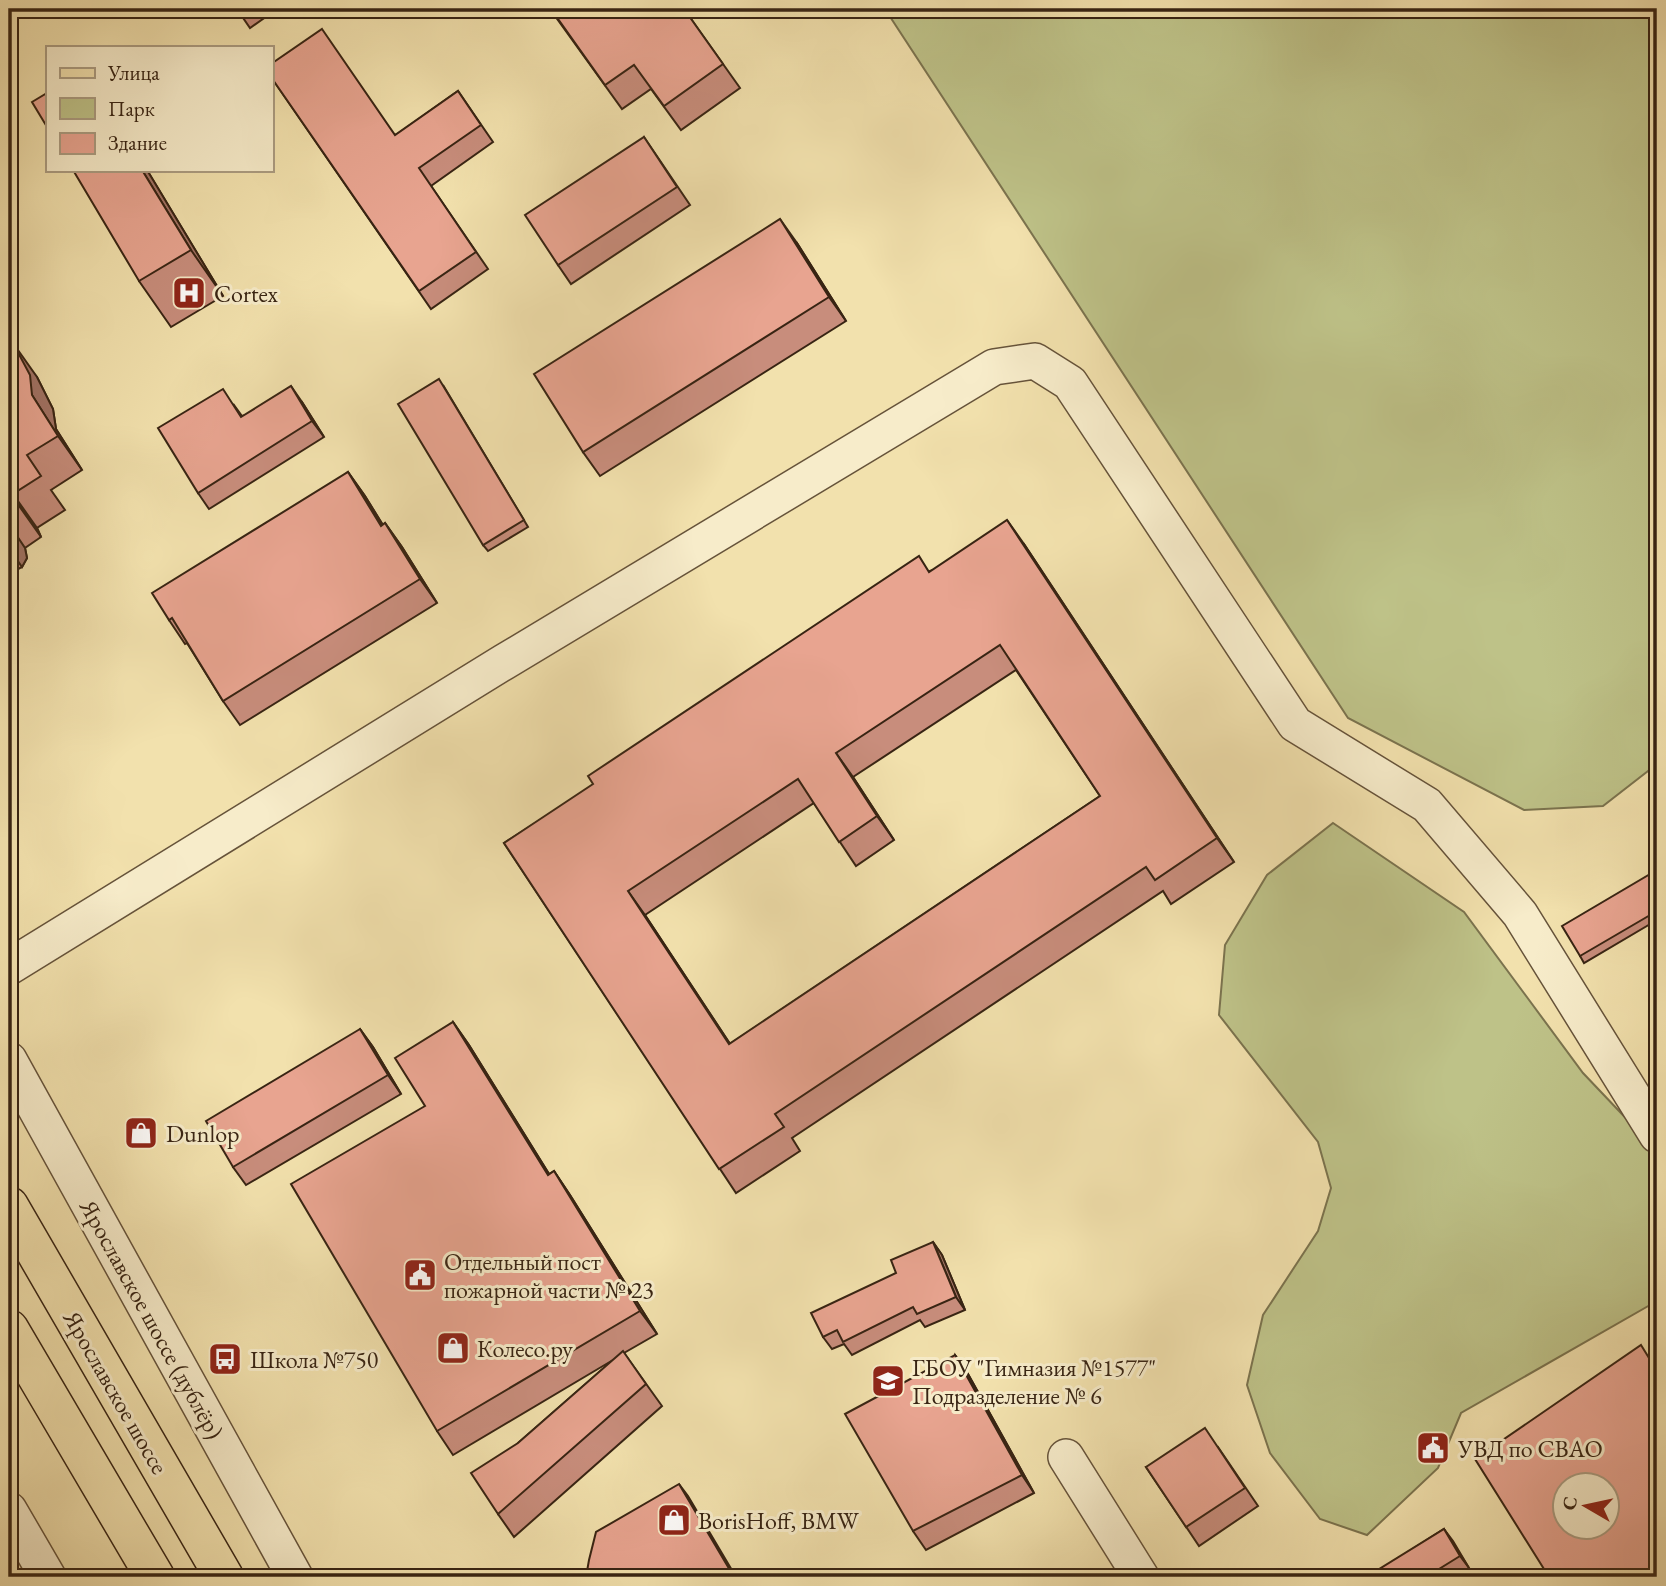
<svg xmlns="http://www.w3.org/2000/svg" width="1666" height="1586" viewBox="0 0 1666 1586" font-family="'EB Garamond',serif">
  <style>
    .green { fill: #bec288; stroke: #7b734e; stroke-width: 2 }
    .lines { fill: none; stroke-linecap: round; stroke-linejoin: round }
    .minor-casing { stroke: #66533a; stroke-width: 38 }
    .major-casing { stroke: #382413; stroke-width: 41 }
    .minor { stroke: #f7ecca; stroke-width: 35 }
    .major { stroke: #f2e1ad; stroke-width: 38 }
    .wall { fill: #c88d7c; stroke: #382413; stroke-width: 2; fill-rule: evenodd }
    .shaded-wall { fill: #a27365; stroke: #382413; stroke-width: 2 }
    .building { fill: #e8a490; stroke: #382413; stroke-width: 2; fill-rule: evenodd }
    .labels { text-anchor: middle; dominant-baseline: central; stroke-width: 6; stroke-linejoin: round; paint-order: stroke }
    .poi-label { font-size: 24px; fill: #382413; stroke: #f7ecca; text-anchor: start }
    .street-label { font-size: 24px; fill: #382413; stroke: #f7ecca }
  </style>
  <rect width="100%" height="100%" fill="#f2e1ad"/>
  <filter id="stains"><feTurbulence type="fractalNoise" baseFrequency=".00286" numOctaves="4"/><feColorMatrix values="0 0 0 0 .2 0 0 0 0 .09 0 0 0 0 .02 0 0 0 .5 -.17"/></filter>
  <radialGradient id="worn" r=".72"><stop offset=".6" stop-color="#630" stop-opacity="0"/><stop offset="1" stop-color="#630" stop-opacity=".3"/></radialGradient>
  <!-- green -->
  <g class="green">
    <path d="M 885,9 L 1657,9 L 1657,764 L 1603,806 L 1524,810 L 1348,718 Z"/>
    <path d="M 1333,823 L 1464,912 L 1583,1073 L 1657,1151 L 1657,1301 L 1461,1413 L 1438,1468 L 1367,1535 L 1320,1519 L 1270,1453 L 1247,1385 L 1263,1315 L 1318,1231 L 1331,1188 L 1318,1142 L 1219,1015 L 1225,945 L 1267,875 Z"/>
  </g>
  <g class="lines">
    <defs>
      <g id="minor">
        <path d="M 9,967 L 504,662 L 994,367 L 1035,361 L 1070,383 L 1295,724 L 1427,805 L 1520,914 L 1657,1135"/>
        <path d="M 9,1060 L 295,1577"/>
        <path d="M 1066,1457 L 1141,1577"/>
        <path d="M 9,1510 L 48,1577"/>
      </g>
      <g id="major">
        <path d="M 9,1206 L 224,1577"/>
        <path d="M 9,1329 L 155,1577"/>
      </g>
    </defs>
    <!-- minor casing -->
    <use href="#minor" class="minor-casing"/>
    <!-- major casing -->
    <use href="#major" class="major-casing"/>
    <!-- minor -->
    <use href="#minor" class="minor"/>
    <!-- major -->
    <use href="#major" class="major"/>
  </g>
  <!-- wall -->
  <g class="wall">
    <path d="M 9,9 L 25,9 L 9,18 Z"/>
    <path d="M 237,9 L 277,9 L 250,28 Z"/>
    <path d="M 550,9 L 684,9 L 740,88 L 681,130 L 651,89 L 622,109 Z"/>
    <path d="M 271,77 L 396,135 L 458,91 L 493,142 L 431,186 L 488,269 L 431,309 Z"/>
    <path d="M 644,137 L 690,205 L 571,284 L 558,265 Z"/>
    <path d="M 147,170 L 223,296 L 171,327 L 139,281 Z"/>
    <path d="M 797,243 L 846,321 L 600,476 L 583,452 Z"/>
    <path d="M 9,346 L 37,377 L 53,409 L 56,429 L 82,470 L 51,490 L 65,510 L 37,528 L 41,537 L 25,548 L 27,558 L 22,567 L 11,573 L 9,573 Z"/>
    <path d="M 443,385 L 528,527 L 488,551 L 483,545 Z"/>
    <path d="M 302,402 L 324,437 L 209,509 L 198,493 L 234,405 L 242,416 Z"/>
    <path d="M 348,472 L 365,496 L 383,525 L 385,523 L 402,547 L 437,603 L 240,725 L 223,701 L 187,643 L 185,644 L 169,620 Z"/>
    <path d="M 1024,544 L 1234,862 L 1171,904 L 1163,891 L 792,1138 L 800,1151 L 736,1193 L 504,843 L 930,571 ZM 1016,670 L 1100,796 L 730,1044 L 645,915 L 814,803 L 856,866 L 894,840 L 853,777 Z"/>
    <path d="M 1657,870 L 1657,920 L 1584,963 L 1580,956 Z"/>
    <path d="M 453,1022 L 469,1045 L 549,1174 L 554,1171 L 570,1195 L 657,1334 L 624,1353 L 662,1406 L 514,1537 L 498,1514 L 518,1443 L 613,1360 L 453,1455 L 437,1431 L 425,1106 Z"/>
    <path d="M 360,1029 L 373,1047 L 401,1094 L 246,1185 L 233,1167 Z"/>
    <path d="M 933,1242 L 942,1255 L 965,1310 L 925,1327 L 920,1320 L 852,1355 L 844,1344 L 832,1349 L 823,1337 L 896,1273 Z"/>
    <path d="M 955,1355 L 968,1374 L 1034,1493 L 926,1550 L 913,1531 Z"/>
    <path d="M 1218,1447 L 1258,1506 L 1199,1546 L 1146,1467 Z"/>
    <path d="M 1444,1529 L 1469,1568 L 1455,1577 L 1369,1577 Z"/>
  </g>
  <!-- shaded-wall -->
  <g class="shaded-wall">
    <path d="M 142,170 L 147,170 L 223,296 L 191,250 Z"/>
    <path d="M 780,219 L 797,243 L 846,321 L 829,297 Z"/>
    <path d="M 13,343 L 37,377 L 53,409 L 56,429 L 82,470 L 58,436 L 32,395 Z"/>
    <path d="M 291,386 L 302,402 L 324,437 L 312,421 Z"/>
    <path d="M 348,472 L 365,496 L 398,550 L 381,526 Z"/>
    <path d="M 13,494 L 37,528 L 41,537 L 17,503 Z"/>
    <path d="M 1007,520 L 1024,544 L 1234,862 L 1217,838 Z"/>
    <path d="M 385,523 L 402,547 L 437,603 L 420,579 Z"/>
    <path d="M 9,524 L 25,548 L 27,558 L 22,567 L 9,548 Z"/>
    <path d="M 836,753 L 853,777 L 894,840 L 877,816 Z"/>
    <path d="M 628,891 L 645,915 L 746,1068 L 729,1044 Z"/>
    <path d="M 453,1022 L 469,1045 L 564,1198 L 548,1175 Z"/>
    <path d="M 360,1029 L 373,1047 L 401,1094 L 388,1075 Z"/>
    <path d="M 554,1171 L 570,1195 L 657,1334 L 640,1311 Z"/>
    <path d="M 933,1242 L 942,1255 L 965,1310 L 956,1297 Z"/>
    <path d="M 955,1355 L 968,1374 L 1034,1493 L 1022,1475 Z"/>
    <path d="M 679,1484 L 688,1496 L 736,1577 L 734,1577 Z"/>
    <path d="M 1444,1529 L 1453,1541 L 1469,1568 L 1460,1556 Z"/>
  </g>
  <!-- building -->
  <g class="building">
    <path d="M 551,9 L 684,9 L 723,64 L 664,106 L 634,65 L 605,85 Z"/>
    <path d="M 322,29 L 395,135 L 458,91 L 481,125 L 419,168 L 476,252 L 419,291 L 271,77 L 271,64 Z"/>
    <path d="M 47,93 L 47,127 L 32,102 Z"/>
    <path d="M 644,137 L 677,187 L 558,265 L 525,215 Z"/>
    <path d="M 73,170 L 142,170 L 191,250 L 139,281 Z"/>
    <path d="M 780,219 L 829,297 L 583,452 L 534,374 Z"/>
    <path d="M 13,343 L 30,375 L 32,395 L 58,436 L 27,455 L 41,476 L 13,494 L 17,503 L 9,509 L 9,346 Z"/>
    <path d="M 439,379 L 524,520 L 483,545 L 398,404 Z"/>
    <path d="M 291,386 L 312,421 L 198,493 L 158,428 L 223,389 L 241,417 Z"/>
    <path d="M 348,472 L 381,526 L 385,523 L 420,579 L 223,701 L 172,618 L 169,620 L 152,593 Z"/>
    <path d="M 1007,520 L 1217,838 L 1155,880 L 1146,867 L 775,1114 L 784,1127 L 719,1169 L 504,843 L 593,784 L 588,776 L 919,556 L 929,572 ZM 1000,645 L 1100,796 L 729,1044 L 628,891 L 798,779 L 839,842 L 877,816 L 836,753 Z"/>
    <path d="M 1657,870 L 1657,911 L 1580,956 L 1562,926 Z"/>
    <path d="M 453,1022 L 548,1175 L 554,1171 L 640,1311 L 437,1431 L 291,1184 L 425,1106 L 395,1058 Z"/>
    <path d="M 360,1029 L 388,1075 L 233,1167 L 206,1121 Z"/>
    <path d="M 933,1242 L 956,1297 L 917,1314 L 913,1307 L 843,1342 L 837,1330 L 823,1337 L 811,1313 L 896,1273 L 891,1260 Z"/>
    <path d="M 1641,1345 L 1657,1371 L 1657,1577 L 1549,1577 L 1475,1459 ZM 1564,1485 L 1606,1485 L 1606,1527 L 1564,1527 Z"/>
    <path d="M 623,1351 L 646,1384 L 498,1514 L 471,1473 L 518,1443 Z"/>
    <path d="M 955,1355 L 1022,1475 L 913,1531 L 845,1414 Z"/>
    <path d="M 1205,1428 L 1245,1488 L 1186,1527 L 1146,1467 Z"/>
    <path d="M 679,1484 L 734,1577 L 586,1577 L 589,1560 L 596,1532 Z"/>
    <path d="M 1444,1529 L 1460,1556 L 1426,1577 L 1369,1577 L 1368,1576 Z"/>
  </g>
  <!-- icons -->
  <defs>
    <symbol id="hospital-square" viewBox="-11 -11 22 22"><rect x="-9" y="-9" width="18" height="18" rx="4" fill="#8f2418" stroke="#f7ecca"/><path d="M-5-5h3v3.5h4V-5h3V5h-3V1.5h-4V5h-3Z" fill="#fff"/></symbol>
    <symbol id="shop-square" viewBox="-11 -11 22 22"><rect x="-9" y="-9" width="18" height="18" rx="4" fill="#8f2418" stroke="#f7ecca"/><path d="M-5-2.5h2.3a2.7 3.5 0 0 1 5.4 0H5L5.5 6h-11ZM-1.5-2.5h3a1.5 2.3 0 0 0-3 0Z" fill="#fff"/></symbol>
    <symbol id="civic-square" viewBox="-11 -11 22 22"><rect x="-9" y="-9" width="18" height="18" rx="4" fill="#8f2418" stroke="#f7ecca"/><path d="M-.6-6.5H3V-4.5H.6V-3L4-1V1h2V6H-6V1h2V-1L-.6-3ZM-1.2 2.5V6h2.4V2.5Z" fill="#fff"/></symbol>
    <symbol id="bus-square" viewBox="-11 -11 22 22"><rect x="-9" y="-9" width="18" height="18" rx="4" fill="#8f2418" stroke="#f7ecca"/><path d="M-5-6H5V4H4V6H2V4H-2V6H-4V4H-5ZM-3.5-4V0h7V-4ZM-3.5 1.2v1.5H-2V1.2ZM2 1.2v1.5H3.5V1.2Z" fill="#fff"/></symbol>
    <symbol id="school-square" viewBox="-11 -11 22 22"><rect x="-9" y="-9" width="18" height="18" rx="4" fill="#8f2418" stroke="#f7ecca"/><path d="M0-5L7-2L0 1L-7-2ZM-4 1L0 2.5L4 1V4Q0 6-4 4Z" fill="#fff"/></symbol>
  </defs>
  <g fill-rule="evenodd">
    <use href="#hospital-square" x="170" y="274" width="38" height="38"/>
    <use href="#shop-square" x="122" y="1114" width="38" height="38"/>
    <use href="#civic-square" x="401" y="1256" width="38" height="38"/>
    <use href="#shop-square" x="434" y="1329" width="38" height="38"/>
    <use href="#bus-square" x="206" y="1340" width="38" height="38"/>
    <use href="#school-square" x="869" y="1362" width="38" height="38"/>
    <use href="#civic-square" x="1414" y="1429" width="38" height="38"/>
    <use href="#shop-square" x="655" y="1501" width="38" height="38"/>
  </g>
  <g class="labels">
    <!-- poi labels -->
    <g class="poi-label">
      <text x="214" y="293">Cortex</text>
      <text x="166" y="1133">Dunlop</text>
      <text x="444" y="1261">Отдельный пост<tspan x="444" dy="28">пожарной части № 23</tspan></text>
      <text x="477" y="1348">Колесо.ру</text>
      <text x="250" y="1359">Школа №750</text>
      <text x="912" y="1367">ГБОУ "Гимназия №1577"<tspan x="912" dy="28">Подразделение № 6</tspan></text>
      <text x="1458" y="1448">УВД по СВАО</text>
      <text x="698" y="1520">BorisHoff, BMW</text>
    </g>
    <!-- street labels -->
    <g class="street-label">
      <text transform="translate(152 1319) rotate(61)">Ярославское шоссе (дублёр)</text>
      <text transform="translate(116 1392) rotate(60)">Ярославское шоссе</text>
    </g>
  </g>
  <!-- margin -->
  <rect width="1666" height="1586" fill="none" stroke="#f2e1ad" stroke-width="35"/>
  <rect x="10" y="10" width="1645" height="1565" fill="none" stroke="#382413" stroke-width="3.5"/>
  <rect x="18" y="18" width="1631" height="1551" fill="none" stroke="#382413" stroke-width="2"/>
  <!-- legend -->
  <rect x="46" y="46" width="228" height="126" fill="#f7ecca" stroke="#ab9c81" stroke-width="2"/>
  <rect x="60" y="68" width="35" height="10" fill="#f2e1ad" stroke="#ab9c81" stroke-width="2"/>
  <text x="108" y="80" font-size="21" fill="#382413">Улица</text>
  <rect x="60" y="98" width="35" height="21" fill="#bec288" stroke="#ab9c81" stroke-width="2"/>
  <text x="108" y="116" font-size="21" fill="#382413">Парк</text>
  <rect x="60" y="133" width="35" height="21" fill="#e8a490" stroke="#ab9c81" stroke-width="2"/>
  <text x="108" y="150" font-size="21" fill="#382413">Здание</text>
  <!-- north arrow -->
  <g transform="translate(1586 1506) rotate(279)"><circle r="33" fill="#f7ecca" stroke="#ab9c81" stroke-width="2"/>
  <path d="M0-5L12 26L0 18L-12 26Z" fill="#8f2418"/>
  <text y="-10" font-size="19" font-weight="bold" text-anchor="middle" fill="#382413">С</text>
  </g>
  <rect width="100%" height="100%" filter="url(#stains)"/>
  <rect width="100%" height="100%" fill="url(#worn)"/>
</svg>
